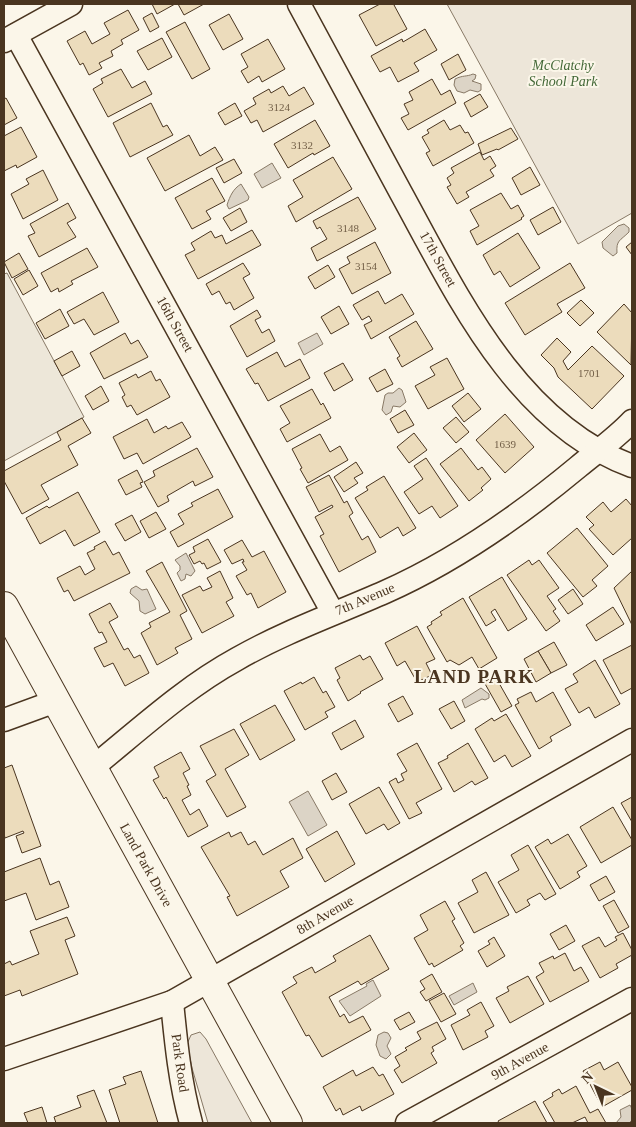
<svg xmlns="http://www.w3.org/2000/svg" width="636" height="1127" viewBox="0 0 636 1127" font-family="'Times New Roman',serif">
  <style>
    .green { fill: #ede6d9; stroke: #887966 }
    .parking { fill: #ede7d9; stroke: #887966 }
    .water { fill: #dcd4c6; stroke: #887966 }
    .building { fill: #ecdcbc; stroke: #4a3520 }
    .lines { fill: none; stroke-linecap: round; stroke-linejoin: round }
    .minor-casing { stroke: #4a3520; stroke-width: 25 }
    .major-casing { stroke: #4a3520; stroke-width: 30 }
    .minor { stroke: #fbf6e9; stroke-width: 22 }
    .major { stroke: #fbf6e9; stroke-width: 28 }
    .labels { text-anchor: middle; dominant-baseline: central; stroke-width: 4; stroke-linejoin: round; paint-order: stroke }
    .number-label { font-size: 11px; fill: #725f47 }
    .park-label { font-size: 14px; font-style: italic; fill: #436837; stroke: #fbf6e9 }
    .street-label { font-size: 14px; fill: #4a3520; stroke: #fbf6e9 }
    .district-label { font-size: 19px; font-weight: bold; letter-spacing: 1px; fill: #4a3520; stroke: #fbf6e9 }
  </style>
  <rect width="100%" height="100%" fill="#fbf6e9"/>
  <!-- green -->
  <g class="green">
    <path d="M 447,4 L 632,4 L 632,213 L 578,244 Z"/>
    <path d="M 200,1032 L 206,1039 L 252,1123 L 208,1123 L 192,1068 L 187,1044 L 191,1035 Z"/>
  </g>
  <!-- parking -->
  <path class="parking" d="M 7,273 L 84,417 L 4,461 L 4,274 Z"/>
  <!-- water -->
  <g class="water">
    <path d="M 473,74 L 476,75 L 475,79 L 472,81 L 481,84 L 481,90 L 478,92 L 470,90 L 464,93 L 457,91 L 454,85 L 455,79 C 463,75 466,77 473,74 Z"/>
    <path d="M 272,163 L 281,178 L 262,188 L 254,174 Z"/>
    <path d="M 241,184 L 249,197 L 248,200 L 229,209 L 227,205 C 230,196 233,189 241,184 Z"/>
    <path d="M 624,224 L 629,228 L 629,232 C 620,241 616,240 617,253 L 613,256 L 603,248 L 602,242 L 618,226 Z"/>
    <path d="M 317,333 L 323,344 L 304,355 L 298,343 Z"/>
    <path d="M 399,388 L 402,390 L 406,402 L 400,407 L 393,406 L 391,412 L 386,415 L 382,410 L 385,395 L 388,393 L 393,393 Z"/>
    <path d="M 186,553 L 195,571 L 191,576 L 186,574 L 185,579 L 181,581 L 177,573 L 180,570 L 180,566 L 175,560 Z"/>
    <path d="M 136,586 L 142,590 L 147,589 L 156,609 L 145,614 L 140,611 L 139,601 L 130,593 L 131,589 Z"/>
    <path d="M 481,688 L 489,694 L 489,698 L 485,700 L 482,699 L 465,708 L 462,700 Z"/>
    <path d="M 308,791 L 327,825 L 308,836 L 289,802 Z"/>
    <path d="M 373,980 L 381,996 L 350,1016 L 339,1001 L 367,986 L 366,984 Z"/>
    <path d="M 473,983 L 477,992 L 454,1005 L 449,996 Z"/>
    <path d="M 384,1032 L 388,1033 L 391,1038 L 387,1046 L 391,1054 L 386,1059 L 380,1056 L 376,1045 L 378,1035 Z"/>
    <path d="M 630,1105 L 632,1109 L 632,1120 L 629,1123 L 616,1123 L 621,1117 L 620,1110 Z"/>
  </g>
  <!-- building -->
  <g class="building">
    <path d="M 152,4 L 175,4 L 157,14 Z"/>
    <path d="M 178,4 L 204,4 L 184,15 Z"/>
    <path d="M 380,4 L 396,4 L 394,5 L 407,29 L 376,46 L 359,15 Z"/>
    <path d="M 128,10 L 139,30 L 121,40 L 123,44 L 111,51 L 113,56 L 99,63 L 102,68 L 89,75 L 83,63 L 80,65 L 67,41 L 85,31 L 92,44 L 110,34 L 104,23 Z"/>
    <path d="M 152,13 L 159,27 L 150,32 L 143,18 Z"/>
    <path d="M 229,14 L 243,39 L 223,50 L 209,25 Z"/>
    <path d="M 185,22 L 210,69 L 192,79 L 166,32 Z"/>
    <path d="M 425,29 L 437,50 L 414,63 L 419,71 L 398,82 L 390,67 L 380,72 L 371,56 L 402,39 L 403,42 Z"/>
    <path d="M 162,38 L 172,57 L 148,70 L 137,51 Z"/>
    <path d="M 268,39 L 285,69 L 262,82 L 259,76 L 248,83 L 241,71 L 248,67 L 241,54 Z"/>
    <path d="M 458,54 L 466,70 L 449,80 L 441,64 Z"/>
    <path d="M 121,69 L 132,88 L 145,81 L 152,94 L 108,117 L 93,89 L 103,83 L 101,79 Z"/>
    <path d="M 432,79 L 441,95 L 450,90 L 456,103 L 408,130 L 401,118 L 409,114 L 404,104 L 413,100 L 409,92 Z"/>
    <path d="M 283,86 L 289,96 L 304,87 L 314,104 L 263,132 L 257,120 L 251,123 L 244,111 L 256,104 L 253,98 L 269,89 L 271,93 Z"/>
    <path d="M 480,94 L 488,107 L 471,117 L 464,103 Z"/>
    <path d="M 6,98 L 17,118 L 4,125 L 4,99 Z"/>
    <path d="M 151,103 L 163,127 L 167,125 L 173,135 L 130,157 L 113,123 Z"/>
    <path d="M 235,103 L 242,116 L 225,125 L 218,113 Z"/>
    <path d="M 315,120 L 330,146 L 314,155 L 313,153 L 288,168 L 274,144 Z"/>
    <path d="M 444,120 L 450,130 L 460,125 L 465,133 L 468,132 L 474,143 L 433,166 L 426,153 L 430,151 L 422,137 L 429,133 L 427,130 Z"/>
    <path d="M 21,127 L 37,157 L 17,168 L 16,165 L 4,171 L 4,136 Z"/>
    <path d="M 511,128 L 518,139 L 498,150 L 497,149 L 482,155 L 478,144 Z"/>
    <path d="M 189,135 L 200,156 L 215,147 L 223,160 L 165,191 L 147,158 Z"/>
    <path d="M 480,152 L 484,160 L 490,156 L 496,166 L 490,170 L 494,176 L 466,192 L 469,197 L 457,204 L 447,187 L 451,185 L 447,178 L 454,173 L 451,168 Z"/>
    <path d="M 333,157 L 352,189 L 296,222 L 288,206 L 303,197 L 293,180 Z"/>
    <path d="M 234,159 L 242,173 L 224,183 L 216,168 Z"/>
    <path d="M 530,167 L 540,185 L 521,195 L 512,178 Z"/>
    <path d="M 43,170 L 58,200 L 23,219 L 11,194 L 29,184 L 26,179 Z"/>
    <path d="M 212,178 L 225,201 L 206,211 L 211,219 L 192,229 L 175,198 Z"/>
    <path d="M 501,193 L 511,209 L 518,205 L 524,216 L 521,218 L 522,219 L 477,245 L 470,231 L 479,226 L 470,210 Z"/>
    <path d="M 358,197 L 376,229 L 317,261 L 311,248 L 327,239 L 320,227 L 317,229 L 313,221 Z"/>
    <path d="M 68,203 L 76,218 L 67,223 L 76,237 L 39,257 L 28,236 L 35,233 L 30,224 Z"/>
    <path d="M 553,207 L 561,222 L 538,235 L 530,220 Z"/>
    <path d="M 240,208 L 247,222 L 231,231 L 223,218 Z"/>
    <path d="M 252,230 L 261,245 L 198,279 L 185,255 L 195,250 L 191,243 L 211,231 L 215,238 L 222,235 L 226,244 Z"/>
    <path d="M 518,233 L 540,268 L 510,287 L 500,271 L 494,275 L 483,255 Z"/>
    <path d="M 375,242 L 391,273 L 352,294 L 339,269 L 350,263 L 347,257 Z"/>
    <path d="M 632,242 L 632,255 L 626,247 Z"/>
    <path d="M 87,248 L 98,267 L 71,281 L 73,284 L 59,292 L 58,288 L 51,292 L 41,273 Z"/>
    <path d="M 19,253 L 28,269 L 12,278 L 4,262 Z"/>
    <path d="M 243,263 L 250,274 L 243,278 L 254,298 L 234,310 L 230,302 L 226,304 L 219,291 L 212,295 L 206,284 Z"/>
    <path d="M 570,263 L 585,288 L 557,304 L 562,312 L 525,335 L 505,303 Z"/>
    <path d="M 328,265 L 335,277 L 315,289 L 308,277 Z"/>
    <path d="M 29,270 L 38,286 L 23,295 L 14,279 Z"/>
    <path d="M 378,291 L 385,304 L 402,294 L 414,314 L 371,339 L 364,325 L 372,321 L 369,316 L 362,320 L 353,305 Z"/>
    <path d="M 103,292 L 119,322 L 94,335 L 84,319 L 74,324 L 67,312 Z"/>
    <path d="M 581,300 L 594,313 L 580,326 L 567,313 Z"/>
    <path d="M 624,304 L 632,313 L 631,365 L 597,332 Z"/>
    <path d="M 339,306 L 349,324 L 331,334 L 321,317 Z"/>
    <path d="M 60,309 L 69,326 L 45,339 L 36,323 Z"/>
    <path d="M 257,310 L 261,317 L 255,320 L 262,333 L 269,329 L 275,341 L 247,357 L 230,326 Z"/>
    <path d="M 416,321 L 433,349 L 402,367 L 397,358 L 400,356 L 389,337 Z"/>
    <path d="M 125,333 L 131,344 L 138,340 L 148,357 L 104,379 L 90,353 Z"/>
    <path d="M 557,338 L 571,352 L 563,361 L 568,370 L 592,346 L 624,376 L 592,409 L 558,377 L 554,368 L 541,355 Z"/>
    <path d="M 72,351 L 80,366 L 62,376 L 54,361 Z"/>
    <path d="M 277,352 L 285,367 L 300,359 L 310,378 L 268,401 L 258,383 L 255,384 L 246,369 Z"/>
    <path d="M 447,358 L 464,389 L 428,409 L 415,386 L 435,375 L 430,367 Z"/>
    <path d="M 343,363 L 353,380 L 334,391 L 324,373 Z"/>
    <path d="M 385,369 L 393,384 L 377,392 L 369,378 Z"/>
    <path d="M 151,371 L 156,381 L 160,379 L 170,397 L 137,415 L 131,405 L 127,407 L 122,397 L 125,395 L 119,383 L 136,374 L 138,378 Z"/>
    <path d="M 101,386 L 109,401 L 93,410 L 85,396 Z"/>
    <path d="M 312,389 L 321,405 L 323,403 L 331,418 L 287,442 L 280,429 L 290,423 L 280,406 Z"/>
    <path d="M 468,393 L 481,409 L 464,422 L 452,406 Z"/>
    <path d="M 405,410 L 414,425 L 398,433 L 390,419 Z"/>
    <path d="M 505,414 L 534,447 L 505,473 L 476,440 Z"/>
    <path d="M 456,417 L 469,432 L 456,443 L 443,428 Z"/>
    <path d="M 82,418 L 91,433 L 68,446 L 78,465 L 41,485 L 49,499 L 22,514 L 4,481 L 4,471 L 61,440 L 57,432 Z"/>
    <path d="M 147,419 L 154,433 L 166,426 L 168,429 L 182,422 L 191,437 L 143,464 L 137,453 L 124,459 L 113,437 Z"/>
    <path d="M 414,433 L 427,450 L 409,463 L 397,447 Z"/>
    <path d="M 320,434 L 330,452 L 340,446 L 348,460 L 308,483 L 300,469 L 302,468 L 292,449 Z"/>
    <path d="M 197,448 L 213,477 L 195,486 L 193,481 L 167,496 L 169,501 L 158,507 L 144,482 L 155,476 L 153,471 Z"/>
    <path d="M 461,448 L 478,470 L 482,467 L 491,479 L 481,488 L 483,490 L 469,501 L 440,464 Z"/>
    <path d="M 426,458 L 458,506 L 440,518 L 432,506 L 419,514 L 404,492 L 423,479 L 414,466 Z"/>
    <path d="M 356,462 L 363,473 L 354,478 L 358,483 L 344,492 L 334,477 Z"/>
    <path d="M 137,470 L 143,482 L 140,483 L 142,487 L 126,495 L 118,480 Z"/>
    <path d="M 329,475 L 344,503 L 347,501 L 353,513 L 349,516 L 362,540 L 368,536 L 376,552 L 339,572 L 320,536 L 324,534 L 315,517 L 333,507 L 332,505 L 319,512 L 306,487 Z"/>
    <path d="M 384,476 L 416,528 L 403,536 L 398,527 L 380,538 L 355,498 L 368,490 L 366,487 Z"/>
    <path d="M 218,489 L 233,517 L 178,547 L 170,532 L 184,524 L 178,514 L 193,506 L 191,503 Z"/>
    <path d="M 78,492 L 100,532 L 74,546 L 65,530 L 40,544 L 26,518 L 47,506 L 49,508 Z"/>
    <path d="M 626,499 L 632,506 L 632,538 L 613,555 L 589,529 L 594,525 L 586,517 L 603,502 L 611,512 Z"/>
    <path d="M 156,512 L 166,529 L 149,538 L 140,521 Z"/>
    <path d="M 132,515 L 141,532 L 125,541 L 115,524 Z"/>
    <path d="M 577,528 L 608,566 L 592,580 L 597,586 L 583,597 L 547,553 Z"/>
    <path d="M 208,539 L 221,562 L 207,569 L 204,563 L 202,564 L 200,561 L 194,564 L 189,555 L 195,552 L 193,547 Z"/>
    <path d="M 242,540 L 252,557 L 264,551 L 286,592 L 258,608 L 251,593 L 247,595 L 236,576 L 247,570 L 242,562 L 244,562 L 243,559 L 232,564 L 224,550 Z"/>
    <path d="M 105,541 L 113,555 L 119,552 L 130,573 L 74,601 L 68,590 L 64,592 L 57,578 L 80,566 L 85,575 L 95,569 L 87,553 L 95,549 L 94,547 Z"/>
    <path d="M 529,560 L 532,565 L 539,560 L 559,588 L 547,596 L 556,609 L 553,611 L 560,621 L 546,631 L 507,575 Z"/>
    <path d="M 162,562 L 187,611 L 180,615 L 192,639 L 175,648 L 178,653 L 157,665 L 141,633 L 151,627 L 149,623 L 170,612 L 146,571 Z"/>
    <path d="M 220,571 L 233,598 L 226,602 L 234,616 L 202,633 L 182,595 L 200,586 L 203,591 L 212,587 L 207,578 Z"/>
    <path d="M 632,571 L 632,625 L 614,588 Z"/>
    <path d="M 502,577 L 527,619 L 508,631 L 495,609 L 491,612 L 496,620 L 486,626 L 469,597 Z"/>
    <path d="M 573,589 L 583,604 L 568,614 L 558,600 Z"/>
    <path d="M 463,598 L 497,658 L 479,669 L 472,657 L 459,665 L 450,660 L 447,662 L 427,627 L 432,624 L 431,622 L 442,615 L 440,612 Z"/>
    <path d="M 110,603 L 118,617 L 109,622 L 124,650 L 128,648 L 134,658 L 140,655 L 149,673 L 125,686 L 113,663 L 104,667 L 94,648 L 107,642 L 102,632 L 99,633 L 89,614 Z"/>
    <path d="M 613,607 L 624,624 L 596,641 L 586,625 Z"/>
    <path d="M 417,626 L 435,659 L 426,663 L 432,675 L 417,682 L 405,661 L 397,666 L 385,643 Z"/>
    <path d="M 554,642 L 567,665 L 551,673 L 538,651 Z"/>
    <path d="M 632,645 L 632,688 L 621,694 L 603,660 Z"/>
    <path d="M 538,651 L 551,673 L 536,682 L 524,659 Z"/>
    <path d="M 360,655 L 363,660 L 370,656 L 383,679 L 360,692 L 361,693 L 348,701 L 337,680 L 340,678 L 335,668 Z"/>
    <path d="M 595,660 L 620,704 L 595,718 L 589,707 L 579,713 L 565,689 L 578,682 L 573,674 Z"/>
    <path d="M 495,676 L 512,706 L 501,712 L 484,682 Z"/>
    <path d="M 314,677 L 323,693 L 326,691 L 335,707 L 325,712 L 328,717 L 305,730 L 284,691 L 301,682 L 302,684 Z"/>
    <path d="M 531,692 L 536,702 L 553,692 L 571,725 L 550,737 L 552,741 L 539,749 L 515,705 L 519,703 L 517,699 Z"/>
    <path d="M 403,696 L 413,714 L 398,722 L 388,704 Z"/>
    <path d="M 454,701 L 465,721 L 451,729 L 439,709 Z"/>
    <path d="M 275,705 L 295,740 L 260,760 L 240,724 Z"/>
    <path d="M 506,714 L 531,756 L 512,767 L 505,755 L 494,762 L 475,729 L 492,718 L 494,721 Z"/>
    <path d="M 355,720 L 364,737 L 341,750 L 332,733 Z"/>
    <path d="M 234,729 L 249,755 L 225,769 L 246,807 L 227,817 L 206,781 L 216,775 L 200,746 Z"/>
    <path d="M 417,743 L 442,789 L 416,803 L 422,813 L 409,819 L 389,782 L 396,778 L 398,783 L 404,780 L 401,774 L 407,771 L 397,754 Z"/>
    <path d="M 468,743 L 488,778 L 475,785 L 472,781 L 454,792 L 438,763 L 448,758 L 447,756 Z"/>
    <path d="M 181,752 L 190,769 L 183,773 L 189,785 L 187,786 L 191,795 L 182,800 L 190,815 L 199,809 L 208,826 L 188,837 L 166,797 L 164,799 L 153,780 L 159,777 L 154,767 Z"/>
    <path d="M 12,765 L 41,846 L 22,853 L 16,836 L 24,833 L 23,831 L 5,838 L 4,834 L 4,768 Z"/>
    <path d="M 336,773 L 347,792 L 332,800 L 322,781 Z"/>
    <path d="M 379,787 L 400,823 L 388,830 L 384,824 L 366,834 L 349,804 Z"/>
    <path d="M 632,797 L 632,822 L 621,803 Z"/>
    <path d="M 613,807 L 632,840 L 632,845 L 601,863 L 580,827 Z"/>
    <path d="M 337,831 L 355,864 L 325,882 L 306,849 Z"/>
    <path d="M 229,832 L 231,837 L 241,832 L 248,845 L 255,841 L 263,855 L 293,838 L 303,858 L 280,871 L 289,887 L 237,916 L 227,897 L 230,896 L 201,847 Z"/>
    <path d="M 568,834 L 587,866 L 577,872 L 580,877 L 560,889 L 535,847 L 548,839 L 551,844 Z"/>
    <path d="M 528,845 L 556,894 L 545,900 L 540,893 L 527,900 L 530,905 L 516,913 L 498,882 L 519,870 L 511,855 Z"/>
    <path d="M 40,858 L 50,885 L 59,881 L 69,907 L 36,920 L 26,893 L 4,901 L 4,872 Z"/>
    <path d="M 486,872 L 509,915 L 474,933 L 458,903 L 478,892 L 472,880 Z"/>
    <path d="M 606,876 L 615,892 L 599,901 L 590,885 Z"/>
    <path d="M 614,900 L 629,927 L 618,933 L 603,906 Z"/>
    <path d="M 445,901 L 455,919 L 452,921 L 464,943 L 460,946 L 463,950 L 434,967 L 432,963 L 429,965 L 414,938 L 428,930 L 420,915 Z"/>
    <path d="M 67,917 L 75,936 L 65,940 L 78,974 L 22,996 L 20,990 L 4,996 L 4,964 L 10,961 L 12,965 L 39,954 L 30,931 Z"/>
    <path d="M 566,925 L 575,941 L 559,950 L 550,934 Z"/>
    <path d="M 623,933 L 632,950 L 632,955 L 616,964 L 618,968 L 600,978 L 582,946 L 599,937 L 605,947 L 617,940 L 615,937 Z"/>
    <path d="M 370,935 L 389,969 L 361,985 L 358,981 L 329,997 L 340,1017 L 344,1014 L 349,1023 L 363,1016 L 371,1030 L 322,1057 L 309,1035 L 306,1036 L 282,992 L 297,983 L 293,977 L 312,967 L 315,973 L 336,961 L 333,956 Z"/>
    <path d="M 494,937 L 505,956 L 487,967 L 478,951 L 490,944 L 488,941 Z"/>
    <path d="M 565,953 L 574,971 L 581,967 L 589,981 L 550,1002 L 536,977 L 544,972 L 539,963 L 553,956 L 554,959 Z"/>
    <path d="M 432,974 L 442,992 L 426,1001 L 420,992 L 425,989 L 420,981 Z"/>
    <path d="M 528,976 L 544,1004 L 510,1023 L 496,998 L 509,991 L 507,987 Z"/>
    <path d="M 444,993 L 456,1014 L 441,1022 L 429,1001 Z"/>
    <path d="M 481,1002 L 494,1026 L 485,1031 L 488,1037 L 463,1050 L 451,1025 L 470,1015 L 467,1010 Z"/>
    <path d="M 409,1012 L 415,1022 L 400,1030 L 394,1020 Z"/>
    <path d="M 437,1022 L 446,1039 L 432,1047 L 434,1051 L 431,1053 L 437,1063 L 402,1083 L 394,1070 L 400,1066 L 395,1057 L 407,1050 L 405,1048 L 421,1039 L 417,1032 Z"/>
    <path d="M 600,1062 L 604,1070 L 618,1062 L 632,1087 L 632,1090 L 602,1107 L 583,1071 Z"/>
    <path d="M 373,1067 L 379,1076 L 383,1074 L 394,1094 L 362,1111 L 360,1106 L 343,1115 L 340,1108 L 336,1111 L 323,1087 L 353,1070 L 356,1076 Z"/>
    <path d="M 141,1071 L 158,1123 L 120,1123 L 109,1090 L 126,1084 L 123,1077 Z"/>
    <path d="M 576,1086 L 590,1113 L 598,1109 L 606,1123 L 588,1123 L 585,1117 L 572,1123 L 555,1123 L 543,1102 L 553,1096 L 552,1093 L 559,1089 L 562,1094 Z"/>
    <path d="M 94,1090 L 107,1123 L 56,1123 L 54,1117 L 81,1107 L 77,1096 Z"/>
    <path d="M 535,1101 L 547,1123 L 499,1123 L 498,1121 Z"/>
    <path d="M 42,1107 L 47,1123 L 28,1123 L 24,1113 Z"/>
  </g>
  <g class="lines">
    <defs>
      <g id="minor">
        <path d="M 299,4 C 333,67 367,130 401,193 C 457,295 516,423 632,466"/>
        <path d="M 16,35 L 333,613"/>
        <path d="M 4,41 L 71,4"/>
        <path d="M 4,720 L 56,701"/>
        <path d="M 92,768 C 139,730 184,688 237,659 C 284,632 335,614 385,592 C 455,561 519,516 578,467 C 596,452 616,438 632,421"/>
        <path d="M 172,1002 C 176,1043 180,1083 191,1123"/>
        <path d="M 4,1059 L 172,1002 L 632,740"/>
        <path d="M 407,1123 L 632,999"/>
      </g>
      <path id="major" d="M 4,606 L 288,1123"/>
    </defs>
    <!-- minor casing -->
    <use href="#minor" class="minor-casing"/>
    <!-- major casing -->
    <use href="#major" class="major-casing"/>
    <!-- minor -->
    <use href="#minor" class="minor"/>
    <!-- major -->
    <use href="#major" class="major"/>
  </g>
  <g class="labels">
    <!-- number labels -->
    <g class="number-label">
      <text x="279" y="107">3124</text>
      <text x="302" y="145">3132</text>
      <text x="348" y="228">3148</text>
      <text x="366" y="266">3154</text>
      <text x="589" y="373">1701</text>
      <text x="505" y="444">1639</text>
    </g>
    <!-- park labels -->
    <g class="park-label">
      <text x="563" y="65">McClatchy<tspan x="563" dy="16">School Park</tspan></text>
    </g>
    <!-- street labels -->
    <g class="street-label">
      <text transform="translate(438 259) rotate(61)">17th Street</text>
      <text transform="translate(175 324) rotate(61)">16th Street</text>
      <text transform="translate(365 599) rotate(-23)">7th Avenue</text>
      <text transform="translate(146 865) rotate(61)">Land Park Drive</text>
      <text transform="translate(325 915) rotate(-30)">8th Avenue</text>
      <text transform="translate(520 1061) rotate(-29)">9th Avenue</text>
      <text transform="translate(180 1063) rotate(82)">Park Road</text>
    </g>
    <!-- district labels -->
    <g class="district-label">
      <text x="474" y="676">LAND PARK</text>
    </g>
  </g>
  <!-- border -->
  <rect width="636" height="1127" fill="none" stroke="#4a3520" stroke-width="10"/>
  <!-- north arrow -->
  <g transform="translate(596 1087) rotate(317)" stroke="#fbf6e9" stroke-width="4" paint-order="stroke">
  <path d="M0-4L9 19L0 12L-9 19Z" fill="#4a3520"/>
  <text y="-8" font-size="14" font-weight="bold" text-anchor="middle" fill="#4a3520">N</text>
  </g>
</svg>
